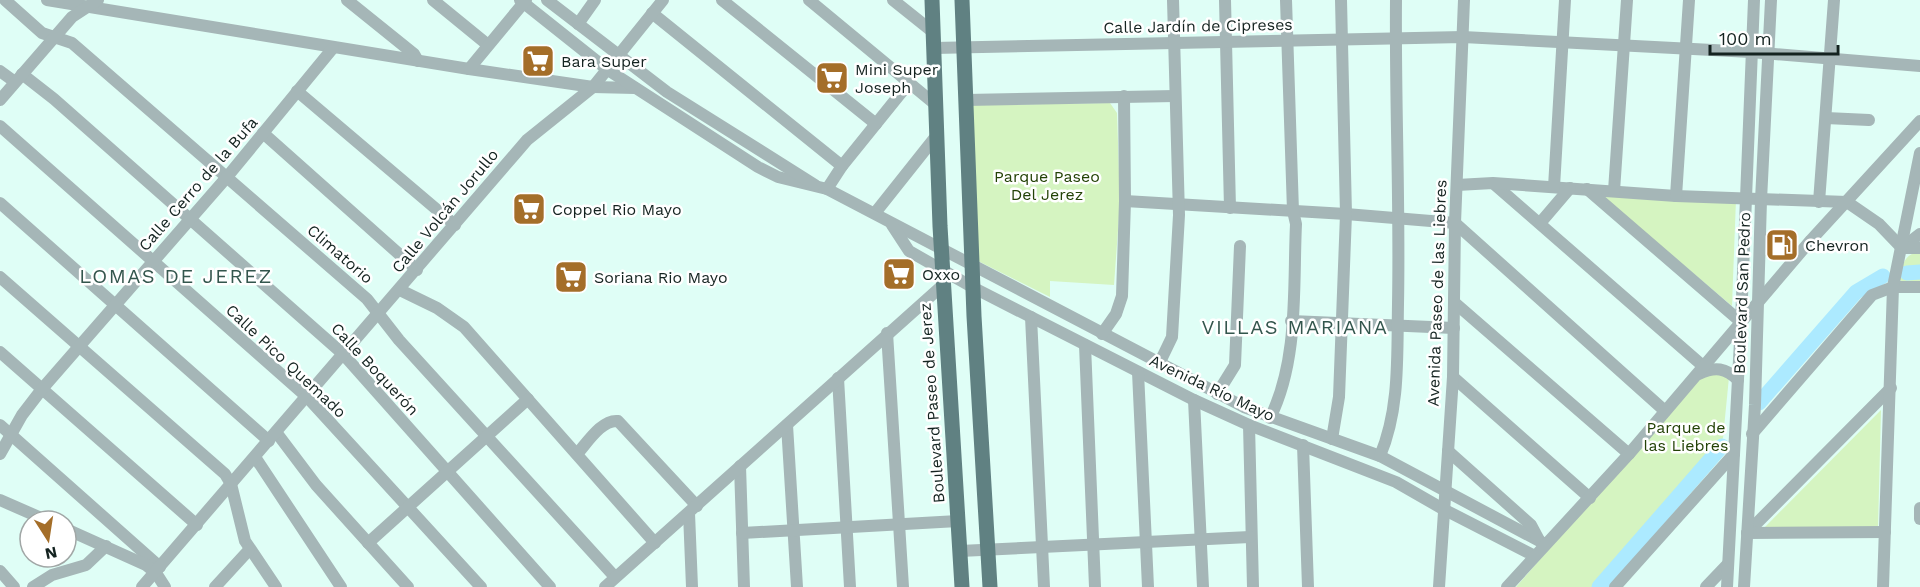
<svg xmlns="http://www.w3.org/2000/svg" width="1920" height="587" viewBox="0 0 1920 587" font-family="'Work Sans',sans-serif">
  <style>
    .green { fill: #d5f4c1 }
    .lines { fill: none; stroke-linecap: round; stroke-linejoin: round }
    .river { stroke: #aceaff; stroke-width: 15 }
    .minor { stroke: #a5b6b7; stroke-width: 12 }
    .major { stroke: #608182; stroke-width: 15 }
    .labels { text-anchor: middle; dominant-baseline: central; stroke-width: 5; stroke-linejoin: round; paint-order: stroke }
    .street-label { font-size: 16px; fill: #142320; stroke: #fff }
    .poi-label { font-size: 16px; fill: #142320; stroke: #fff; text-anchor: start }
    .park-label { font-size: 16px; fill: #234206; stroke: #fff }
    .quarter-label { font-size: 20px; letter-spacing: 1.5px; fill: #33564d; stroke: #fff }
  </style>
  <rect width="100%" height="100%" fill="#dffef6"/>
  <!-- green -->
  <g class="green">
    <path d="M 1110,103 L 1117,113 L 1120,203 L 1114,285 L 1050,281 L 1050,297 L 978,261 L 971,108 L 974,105 Z"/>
    <path d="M 1596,191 L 1736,199 L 1732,306 Z"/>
    <path d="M 1920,251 L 1920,283 L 1902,283 L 1899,278 C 1903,263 1904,255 1920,251 Z"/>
    <path d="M 1708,372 L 1729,377 L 1723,438 L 1594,587 L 1516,587 L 1695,381 Z"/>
    <path d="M 1881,410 L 1878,528 L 1762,530 Z"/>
  </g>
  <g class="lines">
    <!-- river -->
    <g class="river">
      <path d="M 1907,273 L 1920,272"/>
      <path d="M 1759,403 L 1856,292 L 1883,276"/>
      <path d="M 1599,587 L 1722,446"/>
    </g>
    <!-- minor -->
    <g class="minor">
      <path d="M 5,0 L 42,33 L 72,43 L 367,299 L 399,340 L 615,577"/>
      <path d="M 47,0 L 469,69 L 593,87 L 635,88"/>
      <path d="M 347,0 L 414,54 L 418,61"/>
      <path d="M 433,0 L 488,45"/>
      <path d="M 520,0 L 608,70 L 758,167 L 778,177 L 827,189 L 1244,407 L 1380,456 L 1545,544"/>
      <path d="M 547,0 L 667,92 L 815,185"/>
      <path d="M 722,0 L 876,124"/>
      <path d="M 809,0 L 936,105"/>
      <path d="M 893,0 L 933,32"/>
      <path d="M 1225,0 L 1230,208"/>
      <path d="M 652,13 L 842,166"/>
      <path d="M 578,24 L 595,0"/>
      <path d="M 934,48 L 1463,37 L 1751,52 L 1920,66"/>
      <path d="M 469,69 L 526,0"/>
      <path d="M 0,71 L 15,82"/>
      <path d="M 22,74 L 54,99 L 343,354 L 550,587"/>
      <path d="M 297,91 L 455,225"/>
      <path d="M 0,100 L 72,17 L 98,0"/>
      <path d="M 966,100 L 1175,96"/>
      <path d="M 1826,118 L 1869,120"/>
      <path d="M 0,126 L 307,397 L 481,587"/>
      <path d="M 263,133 L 417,270"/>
      <path d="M 1494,184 L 1703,366"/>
      <path d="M 1457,185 L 1493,183 L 1676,196 L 1847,202 L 1879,224 L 1902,248"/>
      <path d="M 1554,187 L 1565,0"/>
      <path d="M 827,189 L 842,166 L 909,83"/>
      <path d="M 1587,189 L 1741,322"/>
      <path d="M 1614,191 L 1627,0"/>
      <path d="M 1676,196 L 1689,0"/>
      <path d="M 1125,201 L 1346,214 L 1455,223 L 1665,411"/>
      <path d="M 1819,202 L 1834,0"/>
      <path d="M 0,203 L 269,441"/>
      <path d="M 875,213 L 937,135"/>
      <path d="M 1541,222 L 1570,188"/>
      <path d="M 892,225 L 909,251 L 974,288 L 1194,400 L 1249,425 L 1396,482 L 1443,509 L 1535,556"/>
      <path d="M 1902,248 L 1920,234"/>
      <path d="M 1902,248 L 1920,248"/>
      <path d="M 0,277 L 225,474 L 231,484 L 245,541 L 276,587"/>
      <path d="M 400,290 L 437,308 L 464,327 L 655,543"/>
      <path d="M 1455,303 L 1629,454"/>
      <path d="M 1031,317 L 1044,587"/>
      <path d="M 1291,321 L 1454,328"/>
      <path d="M 887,333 L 903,587"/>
      <path d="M 1102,334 L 1116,314 L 1122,296 L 1125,201 L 1124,96"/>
      <path d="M 1085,345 L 1095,587"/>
      <path d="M 0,352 L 197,525"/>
      <path d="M 1159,364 L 1172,337 L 1179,215 L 1173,0"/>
      <path d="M 1138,372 L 1148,587"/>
      <path d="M 1699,374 C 1715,366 1726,368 1738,380"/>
      <path d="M 1453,377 L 1590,498"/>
      <path d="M 838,378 L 850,587"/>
      <path d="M 1217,394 L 1235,365 L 1240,246"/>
      <path d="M 1194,400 L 1203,587"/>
      <path d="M 1270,418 C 1299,360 1293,287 1296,224 L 1293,211 L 1286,0"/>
      <path d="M 0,425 L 160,567"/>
      <path d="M 787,425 L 797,587"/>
      <path d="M 1249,425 L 1253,587"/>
      <path d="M 276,432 L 316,485 L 408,587"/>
      <path d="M 1752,434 L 1872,295 L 1893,287 L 1920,287"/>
      <path d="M 1332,439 L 1339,397 L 1346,214 L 1341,0"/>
      <path d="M 1303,445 L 1308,587"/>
      <path d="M 1448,451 L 1531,525 L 1539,540"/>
      <path d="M 0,454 L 22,415 L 42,389 L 227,177 L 333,48"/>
      <path d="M 577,454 C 587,443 602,419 618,421 L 697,506"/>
      <path d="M 1380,456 C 1400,409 1397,356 1398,304 C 1400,203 1395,102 1396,0"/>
      <path d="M 255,457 L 341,587"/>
      <path d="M 740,466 L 744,587"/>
      <path d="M 0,500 L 48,521"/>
      <path d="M 1920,508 L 1920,519"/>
      <path d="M 689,513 L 692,587"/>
      <path d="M 66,529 L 146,565 L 156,573 L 165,587"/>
      <path d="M 742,533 L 958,521"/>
      <path d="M 1747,533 L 1891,388"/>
      <path d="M 1747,533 L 1885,532"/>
      <path d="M 368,543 L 528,399"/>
      <path d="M 960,551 L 1250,537"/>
      <path d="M 0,571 L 14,587"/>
      <path d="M 33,587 L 52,575 L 86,565 L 106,546"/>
      <path d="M 142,587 L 515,154 L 527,140 L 593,87 L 663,0"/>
      <path d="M 215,587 L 249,550"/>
      <path d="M 605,587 L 943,285"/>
      <path d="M 1439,587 L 1453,377 L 1455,223 L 1464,0"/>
      <path d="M 1507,587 L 1629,454 L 1811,240 L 1920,121"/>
      <path d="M 1615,587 L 1734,454"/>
      <path d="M 1706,587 L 1728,564"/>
      <path d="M 1727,587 L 1741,322 L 1754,0"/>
      <path d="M 1744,587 L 1755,405 L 1761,200 L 1771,0"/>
      <path d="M 1883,587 L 1893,287 L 1920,153"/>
    </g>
    <!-- major -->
    <g class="major">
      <path d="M 932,0 L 940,226 L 962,587"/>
      <path d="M 962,0 L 974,316 L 990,587"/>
    </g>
  </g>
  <!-- icons -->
  <defs>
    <symbol id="supermarket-square" viewBox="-11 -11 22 22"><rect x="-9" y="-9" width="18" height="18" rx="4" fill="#a46e29" stroke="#fff"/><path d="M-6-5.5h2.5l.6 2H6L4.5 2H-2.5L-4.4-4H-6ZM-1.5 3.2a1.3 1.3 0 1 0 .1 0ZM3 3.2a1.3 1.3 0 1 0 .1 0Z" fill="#fff"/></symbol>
    <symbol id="fuel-square" viewBox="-11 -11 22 22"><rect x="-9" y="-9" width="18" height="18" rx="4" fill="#a46e29" stroke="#fff"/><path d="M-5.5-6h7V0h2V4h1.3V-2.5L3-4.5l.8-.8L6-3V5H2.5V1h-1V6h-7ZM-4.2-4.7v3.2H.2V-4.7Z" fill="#fff"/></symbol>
  </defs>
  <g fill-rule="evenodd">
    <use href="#supermarket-square" x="519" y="42" width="38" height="38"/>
    <use href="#supermarket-square" x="813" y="59" width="38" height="38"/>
    <use href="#supermarket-square" x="510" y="190" width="38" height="38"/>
    <use href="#fuel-square" x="1763" y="226" width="38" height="38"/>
    <use href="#supermarket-square" x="880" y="255" width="38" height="38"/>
    <use href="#supermarket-square" x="552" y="258" width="38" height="38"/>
  </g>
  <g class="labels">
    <!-- street labels -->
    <g class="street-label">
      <text transform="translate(1198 26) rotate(-1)">Calle Jardín de Cipreses</text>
      <text transform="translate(198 184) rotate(-49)">Calle Cerro de la Bufa</text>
      <text transform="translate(445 211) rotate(-50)">Calle Volcán Jorullo</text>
      <text transform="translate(340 254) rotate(41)">Climatorio</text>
      <text transform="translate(1437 293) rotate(-88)">Avenida Paseo de las Liebres</text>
      <text transform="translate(1742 293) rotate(-88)">Boulevard San Pedro</text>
      <text transform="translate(286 361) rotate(43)">Calle Pico Quemado</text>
      <text transform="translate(375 369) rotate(47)">Calle Boquerón</text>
      <text transform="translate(1212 388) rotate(25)">Avenida Río Mayo</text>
      <text transform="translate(932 403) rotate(-94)">Boulevard Paseo de Jerez</text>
    </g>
    <!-- poi labels -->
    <g class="poi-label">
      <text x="561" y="61">Bara Super</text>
      <text x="855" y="69">Mini Super<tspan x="855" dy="18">Joseph</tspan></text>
      <text x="552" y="209">Coppel Rio Mayo</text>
      <text x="1805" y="245">Chevron</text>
      <text x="922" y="274">Oxxo</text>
      <text x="594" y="277">Soriana Rio Mayo</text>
    </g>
    <!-- park labels -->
    <g class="park-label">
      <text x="1047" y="176">Parque Paseo<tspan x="1047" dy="18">Del Jerez</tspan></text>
      <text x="1686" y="427">Parque de<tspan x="1686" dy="18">las Liebres</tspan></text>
    </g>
    <!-- quarter labels -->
    <g class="quarter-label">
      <text x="176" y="276">LOMAS DE JEREZ</text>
      <text x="1295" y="327">VILLAS MARIANA</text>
    </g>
  </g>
  <!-- north arrow -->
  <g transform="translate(48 539) rotate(168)"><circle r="28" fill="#ffffff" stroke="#a1a7a6" stroke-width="1.5"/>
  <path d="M0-4.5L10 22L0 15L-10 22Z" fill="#a46e29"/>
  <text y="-9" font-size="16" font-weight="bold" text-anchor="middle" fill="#142320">N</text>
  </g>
  <!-- scale -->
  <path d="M1710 45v9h128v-9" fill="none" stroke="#142320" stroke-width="3"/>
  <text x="1719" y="45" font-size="18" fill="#142320" stroke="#ffffff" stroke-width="4.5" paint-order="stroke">100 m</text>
</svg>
